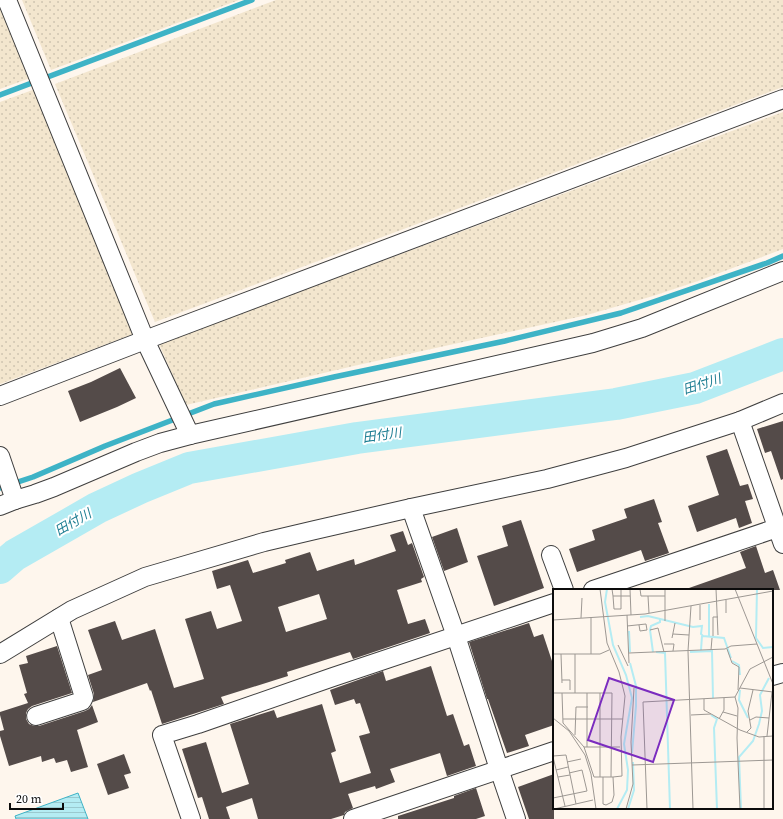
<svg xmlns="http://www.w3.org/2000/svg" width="783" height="819" viewBox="0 0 783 819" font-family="'Source Serif 4','Noto Sans JP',serif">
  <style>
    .farmland { fill: url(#farmland-dots) }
    .water { fill: url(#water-rules); stroke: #3eb3c6 }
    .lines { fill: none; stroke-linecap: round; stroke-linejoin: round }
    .stream { stroke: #3eb3c6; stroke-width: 5.5 }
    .river { stroke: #b4ecf3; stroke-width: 32 }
    .building { fill: #544b49; fill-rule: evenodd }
    .minor-casing { stroke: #3f3f3f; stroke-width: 20 }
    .minor { stroke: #fff; stroke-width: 18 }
    .labels { text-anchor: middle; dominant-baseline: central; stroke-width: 4; stroke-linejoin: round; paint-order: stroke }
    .water-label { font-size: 13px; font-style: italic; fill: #1b7c91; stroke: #fff }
    .inset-river { fill: none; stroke: #b4ecf3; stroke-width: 2 }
    .inset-road { fill: none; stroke: #9d9893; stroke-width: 1 }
    .view { fill: #7b2cbf; fill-opacity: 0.15; stroke: #7b2cbf; stroke-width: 2 }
    .inset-edge { fill: none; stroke: #0c0c0c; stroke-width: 2 }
  </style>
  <defs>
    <pattern id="farmland-dots" width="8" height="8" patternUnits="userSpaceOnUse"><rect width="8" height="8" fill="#f3e6ce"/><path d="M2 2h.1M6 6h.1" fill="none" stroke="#cfc4b0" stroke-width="1.8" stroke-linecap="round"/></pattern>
    <pattern id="water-rules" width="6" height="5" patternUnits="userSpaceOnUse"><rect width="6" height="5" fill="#b4ecf3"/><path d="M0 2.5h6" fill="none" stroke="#9ac9cf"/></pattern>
  </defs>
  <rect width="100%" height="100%" fill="#fef6ed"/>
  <!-- farmland -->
  <g class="farmland">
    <path d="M 0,0 L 33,77 L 0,89 Z"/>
    <path d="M 22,0 L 239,0 L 51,70 Z"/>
    <path d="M 276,0 L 783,0 L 783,87 L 155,322 L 55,84 Z"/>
    <path d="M 38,88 L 136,333 L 0,384 L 0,102 Z"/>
    <path d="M 783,112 L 783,249 L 698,281 L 653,296 L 587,315 L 358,365 L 186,405 L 159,344 Z"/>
  </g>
  <!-- water -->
  <path class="water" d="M 78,793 L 88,819 L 16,819 L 15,816 Z"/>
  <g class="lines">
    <!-- stream -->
    <g class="stream">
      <path d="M 0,95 L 252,0"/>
      <path d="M 0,488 L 33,477 L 105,446 L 214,404 L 334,377 L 505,341 L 621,313 L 767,263 L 783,256"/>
    </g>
    <!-- river -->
    <path class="river" d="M 0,568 L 15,555 L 97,508 L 140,488 L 189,468 L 357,438 L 616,404 L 695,388 L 783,354"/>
  </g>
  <!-- building -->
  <g class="building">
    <path d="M 120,368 L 136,398 L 117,407 L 80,422 L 68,391 L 91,382 Z"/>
    <path d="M 783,421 L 783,479 L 781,480 L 771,451 L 765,453 L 757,429 Z"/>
    <path d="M 727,449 L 740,486 L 748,484 L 753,499 L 745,501 L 752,523 L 739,528 L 736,518 L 697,532 L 688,506 L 719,495 L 706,456 Z"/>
    <path d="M 654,499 L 662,522 L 658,523 L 669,553 L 645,561 L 641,550 L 577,572 L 569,549 L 595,540 L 592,530 L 627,518 L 624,509 Z"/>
    <path d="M 521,520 L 544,588 L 494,606 L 477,556 L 508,546 L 502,526 Z"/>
    <path d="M 457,528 L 468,562 L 444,571 L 432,537 Z"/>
    <path d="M 403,531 L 408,545 L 412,543 L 424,577 L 421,579 L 422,582 L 397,590 L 408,624 L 425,619 L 430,633 L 353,659 L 350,652 L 287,672 L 288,676 L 221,697 L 224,704 L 162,724 L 151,690 L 150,691 L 147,683 L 93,702 L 94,694 L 88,675 L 102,670 L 88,630 L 115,621 L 122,640 L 155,629 L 174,688 L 204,679 L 185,619 L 211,611 L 217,629 L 242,621 L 230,585 L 217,589 L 212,571 L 248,560 L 253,573 L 286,563 L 285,560 L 310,552 L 317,571 L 354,559 L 355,565 L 396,551 L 390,535 ZM 319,594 L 327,619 L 286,632 L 278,607 Z"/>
    <path d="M 756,546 L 765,573 L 773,570 L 780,590 L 689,590 L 689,588 L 746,568 L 740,552 Z"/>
    <path d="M 529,623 L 534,637 L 543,634 L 554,667 L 554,725 L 525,735 L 529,746 L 507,753 L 488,699 L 487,699 L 469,642 Z"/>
    <path d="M 57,646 L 72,693 L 32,706 L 28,709 L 26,713 L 26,719 L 29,724 L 34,726 L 39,726 L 85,711 L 89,709 L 92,705 L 98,722 L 77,730 L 88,767 L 71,772 L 67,760 L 56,763 L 54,758 L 42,762 L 41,756 L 9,766 L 0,736 L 0,731 L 4,730 L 0,715 L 0,712 L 28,703 L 24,694 L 27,693 L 19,665 L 28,663 L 26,656 Z"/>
    <path d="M 431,666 L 447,716 L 453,714 L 464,746 L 469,744 L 476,766 L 447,776 L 440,753 L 390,769 L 395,782 L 376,789 L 375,786 L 348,794 L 353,808 L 345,812 L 344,815 L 331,819 L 258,819 L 252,798 L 226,807 L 230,819 L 209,819 L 202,797 L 198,798 L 182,749 L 206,742 L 222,793 L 249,784 L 230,724 L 274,710 L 277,718 L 322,704 L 336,751 L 331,753 L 340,783 L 371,773 L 359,736 L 370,733 L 360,703 L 356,704 L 354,699 L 335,705 L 330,690 L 383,671 L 386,681 Z"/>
    <path d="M 124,754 L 131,773 L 124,775 L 129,788 L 108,795 L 97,764 Z"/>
    <path d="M 554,774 L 554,819 L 529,819 L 518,787 Z"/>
    <path d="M 476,788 L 485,816 L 476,819 L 398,819 L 398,816 L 454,798 L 454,796 Z"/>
  </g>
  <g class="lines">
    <defs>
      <g id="minor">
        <path d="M 7,0 L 145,340 L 190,435"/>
        <path d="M 0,396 L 145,340 L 783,99"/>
        <path d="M 740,421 L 783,544"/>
        <path d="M 0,456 L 15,500"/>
        <path d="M 0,506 L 15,500 L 35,494 L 54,487 L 136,452 L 160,443 L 190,435 L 593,343 L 642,328 L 783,271"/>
        <path d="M 411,508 L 456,636 L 499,769 L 516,819"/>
        <path d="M 551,555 L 564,590"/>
        <path d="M 593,590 L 783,526"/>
        <path d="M 0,654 L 72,610 L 145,577 L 264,542 L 315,530 L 411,508 L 547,479 L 626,458 L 740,421 L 783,403"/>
        <path d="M 772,676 L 783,673"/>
        <path d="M 36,716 L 82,701 L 84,697 L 59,618"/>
        <path d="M 191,819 L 162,735 L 198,724 L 333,677 L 554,603"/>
        <path d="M 353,819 L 554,751"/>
      </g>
    </defs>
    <!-- minor casing -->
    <use href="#minor" class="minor-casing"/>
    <!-- minor -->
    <use href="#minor" class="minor"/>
  </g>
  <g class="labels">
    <!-- water labels -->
    <g class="water-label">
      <text transform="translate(702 384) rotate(-18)">田付川</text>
      <text transform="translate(382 435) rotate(-8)">田付川</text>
      <text transform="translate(73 522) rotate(-30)">田付川</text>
    </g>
  </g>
  <!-- overview -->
  <g transform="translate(553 589)">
    <rect width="220" height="220" fill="#fef6ed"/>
    <path class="inset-river" d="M 54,0 L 52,13 L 60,56 L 73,86 L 79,109 L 71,155 L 75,181 L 74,201 L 64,220M 204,0 L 203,49 L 210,59 L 220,58M 156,15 L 156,48M 87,28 L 95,27 L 140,38 L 149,37 L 148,45 L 150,47 L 171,49 L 178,69M 76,42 L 77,63M 148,61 L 149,47M 100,63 L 97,41 L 98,37 L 107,33 L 107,30M 103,63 L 112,64 L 117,220M 137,63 L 159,62 L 160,109M 179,72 L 186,76 L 187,86M 77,74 L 83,97 L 83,117 L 79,164M 187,101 L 186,111 L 195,129M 158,126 L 164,130 L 161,139 L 164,220M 75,220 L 81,201 L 80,173M 188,220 L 186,168 L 200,152 L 206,135 L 209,122 L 207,106 L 216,89"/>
    <path class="inset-road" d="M 47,0 L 54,54 L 66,83 L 72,107 L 68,148 L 69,187 L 60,188M 59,0 L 60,7 L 77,7M 77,0 L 78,26M 87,0 L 88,7 L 112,7M 112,0 L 112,32M 163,0 L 165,46M 182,0 L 220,95M 60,7 L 61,20 L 68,20 L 68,0M 95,7 L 96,24M 173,11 L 173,24M 147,16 L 147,31M 138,17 L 135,62 L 140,220M 74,26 L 76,74M 38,28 L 38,65M 28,29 L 29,9M 0,31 L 92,25 L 220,2M 74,37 L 93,35 L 94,41 L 87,42 L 86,36M 97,41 L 105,39 L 111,63M 120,45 L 136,46M 160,47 L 160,28 L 165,28M 119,49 L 122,34M 111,55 L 121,55 L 120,62M 65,56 L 75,77M 174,60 L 179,74 L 186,78 L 185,101M 158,61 L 159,49M 76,64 L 172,60 L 178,57 L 204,55M 0,65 L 47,65 L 56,61M 8,65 L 9,94M 22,65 L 22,104M 9,91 L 17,91 L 17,101M 187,99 L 220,103M 0,104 L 59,104 L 58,188 L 60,188 L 61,206 L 59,213 L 53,216 L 50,215 L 50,188M 9,104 L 10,134 L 31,158 L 41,188 L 58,188M 151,110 L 151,121 L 187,141 L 206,148 L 220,147M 0,114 L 0,83M 170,123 L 184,127M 138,126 L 158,125M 0,129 L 16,142 L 32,166 L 38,185 L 43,220M 10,130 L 70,130M 166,130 L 171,121 L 171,109M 197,131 L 203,128 L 216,129M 194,143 L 198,139 L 195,122 L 200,101M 22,146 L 23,118 L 35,118M 211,147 L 211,220M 214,147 L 219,103M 31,158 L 67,158M 34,158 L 34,104M 0,167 L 13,166 L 23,215M 0,168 L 12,217M 14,173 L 28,170M 79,176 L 220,171M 3,181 L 15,178M 5,188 L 17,186M 47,188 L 47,104M 0,209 L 34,202 L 29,181 L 16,184M 1,220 L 40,211M 73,220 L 80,195 L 78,153 L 81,99M 94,220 L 90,113 L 182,108M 187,220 L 184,149 L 185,119 L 182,108 L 197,80 L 220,68"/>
    <path class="view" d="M 56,89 L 121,111 L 100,173 L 35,151 Z"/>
    <rect width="220" height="220" class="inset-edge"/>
  </g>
  <!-- scale -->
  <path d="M10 803v6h53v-6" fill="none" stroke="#0c0c0c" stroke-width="2"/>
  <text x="16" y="803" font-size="12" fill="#0c0c0c" stroke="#ffffff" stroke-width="3" paint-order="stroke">20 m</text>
</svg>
